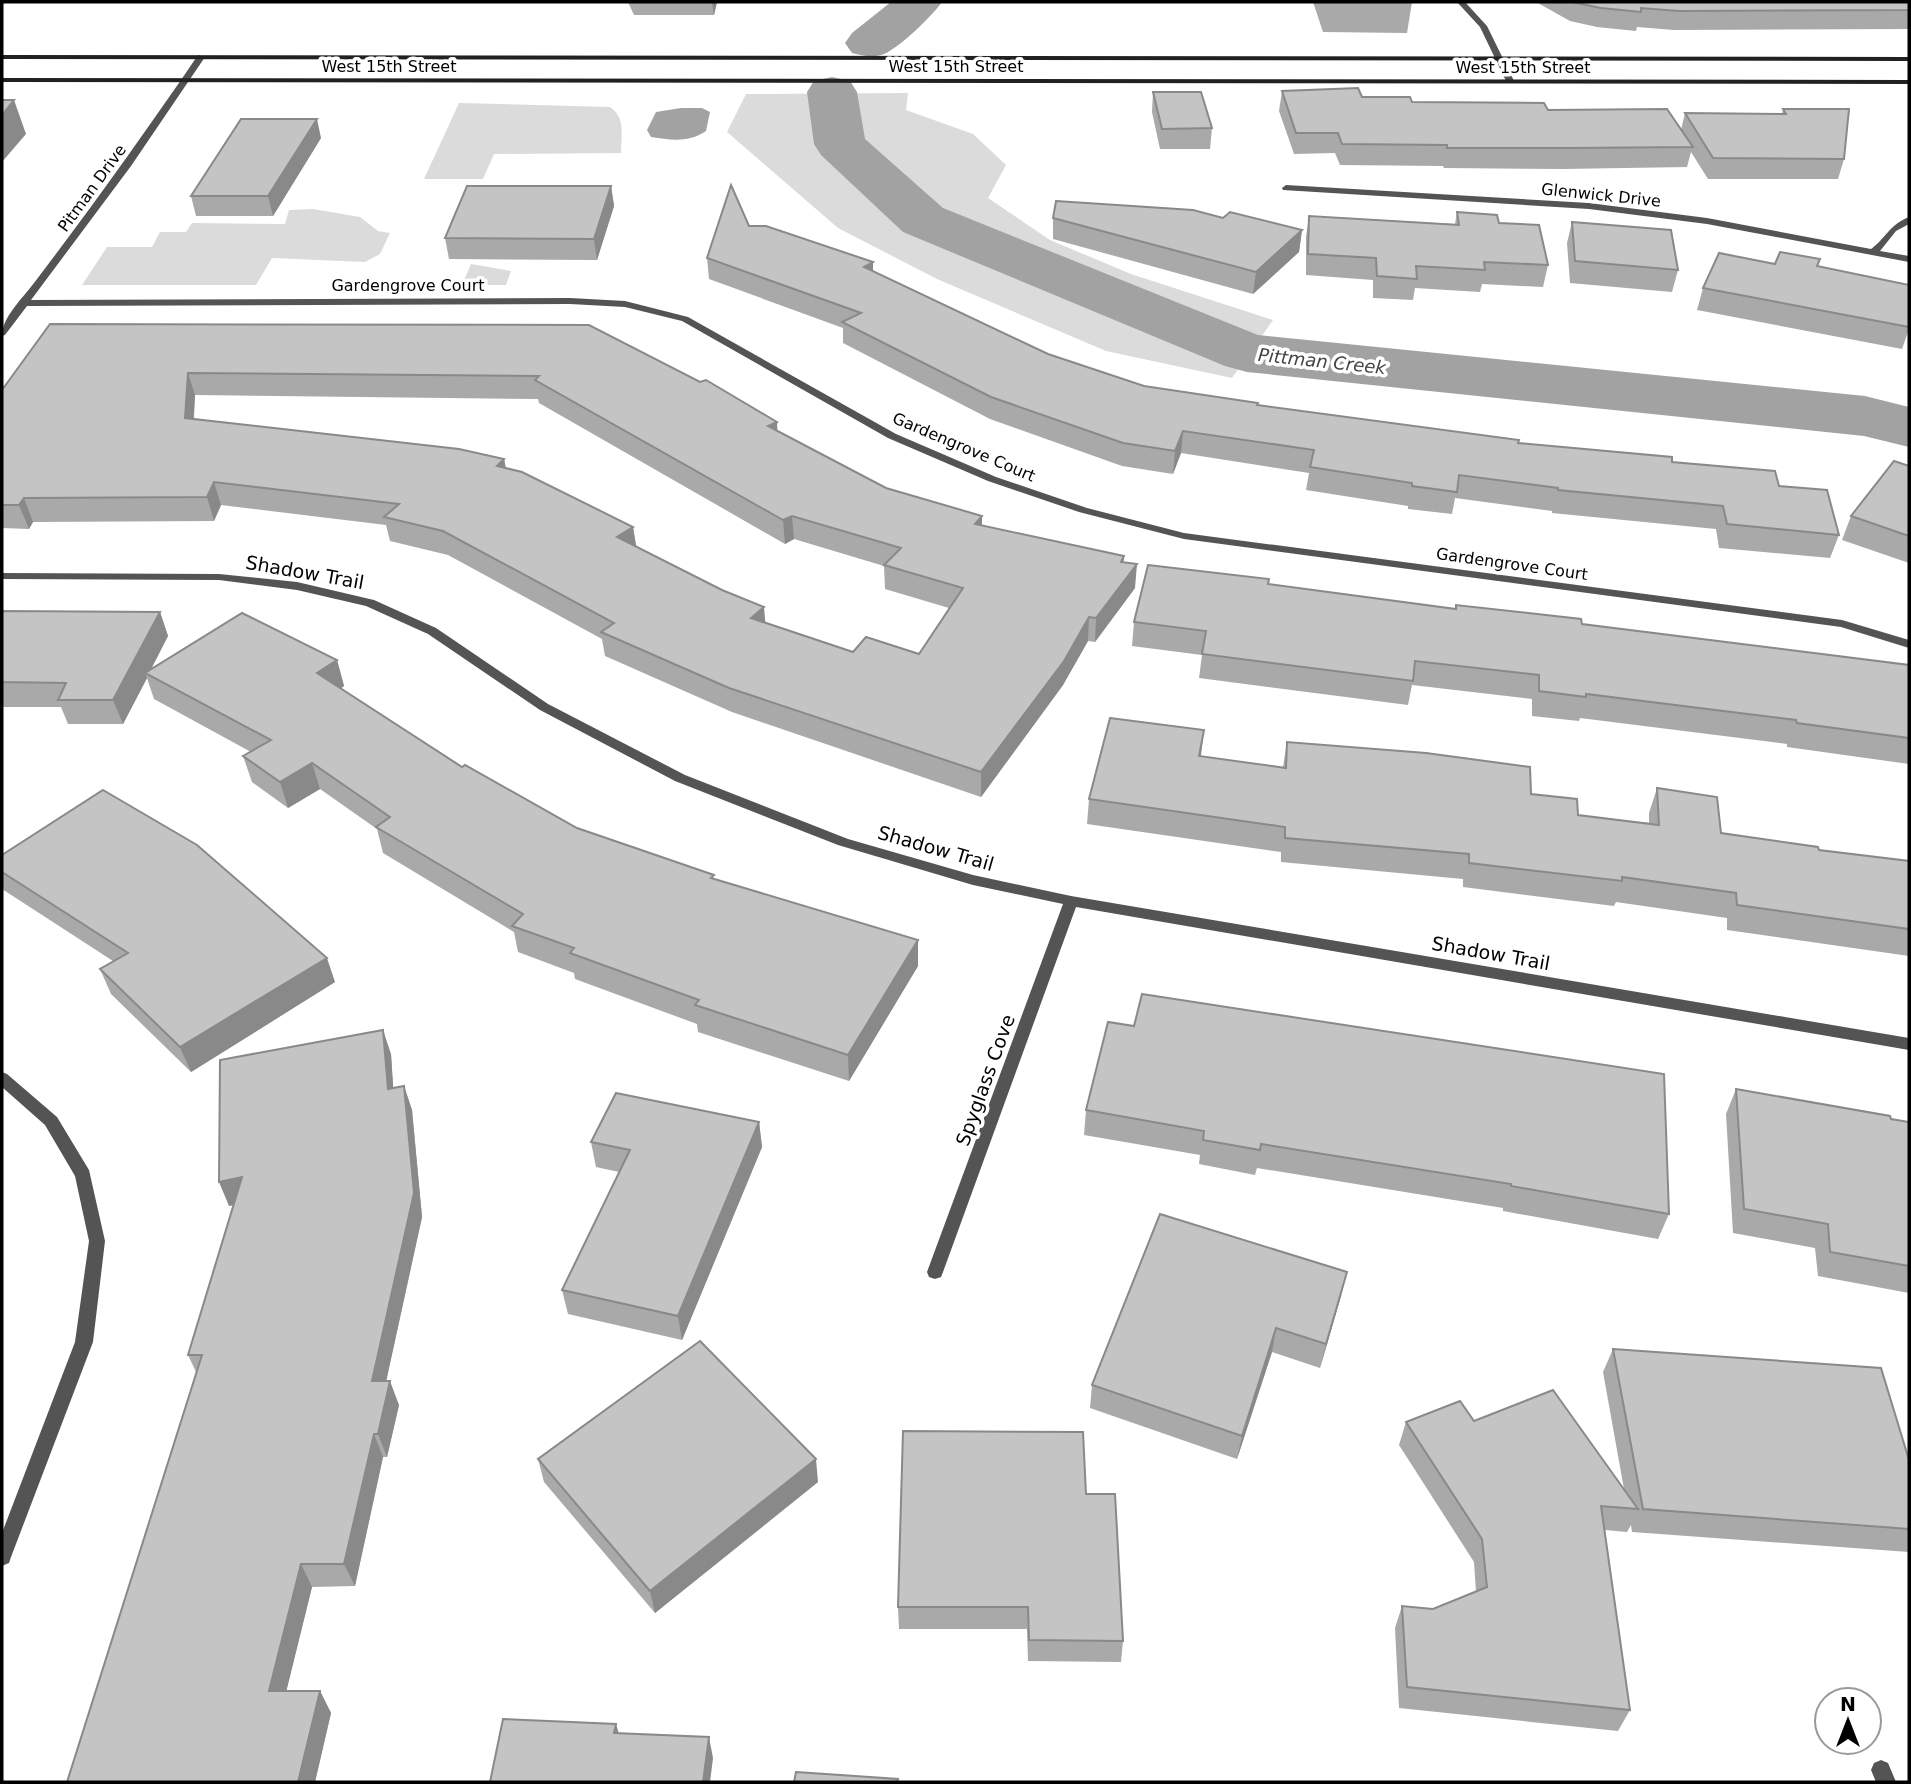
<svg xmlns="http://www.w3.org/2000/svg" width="1911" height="1784" viewBox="0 0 1911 1784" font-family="'DejaVu Sans',sans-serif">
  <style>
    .green { fill: #dbdbdb }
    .water { fill: #a2a2a2 }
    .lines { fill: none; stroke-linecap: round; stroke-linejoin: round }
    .river { fill: #a2a2a2; fill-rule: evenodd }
    .minor { fill: #545454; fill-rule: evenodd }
    .tertiary { fill: #545454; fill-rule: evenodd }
    .secondary { fill: #212121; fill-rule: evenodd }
    .wall { fill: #a9a9a9; fill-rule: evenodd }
    .shaded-wall { fill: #898989 }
    .building { fill: #c4c4c4; stroke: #898989; stroke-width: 2; fill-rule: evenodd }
    .labels { text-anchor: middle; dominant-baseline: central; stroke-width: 7; stroke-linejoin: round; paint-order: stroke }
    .far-street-label { font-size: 16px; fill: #000; stroke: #fff }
    .far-water-label { font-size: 18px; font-style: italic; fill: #434343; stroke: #fff }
    .street-label { font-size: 19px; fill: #000; stroke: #fff }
  </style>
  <rect width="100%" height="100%" fill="#fff"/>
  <!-- green -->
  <g class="green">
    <path d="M 908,93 L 906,110 L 973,134 L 1006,165 L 988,198 L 1050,240 L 1131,274 L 1273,320 L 1232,378 L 1106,351 L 937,279 L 838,228 L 727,132 L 746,94 Z"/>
    <path d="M 459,103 L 610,107 C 626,118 621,135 621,153 L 494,154 L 483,179 L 424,179 Z"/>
    <path d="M 313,209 L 360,217 L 378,231 L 390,233 L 380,254 L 365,262 L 272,258 L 256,285 L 82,285 L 107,247 L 152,247 L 160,232 L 186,232 L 192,223 L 285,224 L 289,210 Z"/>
    <path d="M 471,264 L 511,271 L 506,285 L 462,285 Z"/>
  </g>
  <!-- water -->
  <path class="water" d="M 681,108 L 702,108 L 710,112 L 706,131 C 688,143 671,140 651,137 L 647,130 L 656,112 Z"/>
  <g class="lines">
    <!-- river -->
    <g class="river">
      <path d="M 891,2 L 942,2 C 932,16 900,47 884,54 C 873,58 864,56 852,53 L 845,43 L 852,33 Z"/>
      <path d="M 832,77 L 850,81 L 857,92 L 865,139 L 943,208 L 1258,335 L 1865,396 L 1909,407 L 1909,447 L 1864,436 L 1247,372 L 1225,366 L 903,232 L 821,155 L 814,144 L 807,92 L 814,81 Z"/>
    </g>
    <!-- minor -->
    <g class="minor">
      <path d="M 198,55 L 205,57 L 131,166 L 31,300 L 570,298 L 625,301 L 688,317 L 896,434 L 996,477 L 1087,508 L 1184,533 L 1842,620 L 1909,640 L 1909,648 L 1841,627 L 1184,539 L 1079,512 L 988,481 L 888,438 L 682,321 L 625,307 L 570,304 L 27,306 L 5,335 L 2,336 C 2,317 23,298 34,283 C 91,208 145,133 198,55 Z"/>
      <path d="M 1286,185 L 1589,203 L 1707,218 L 1871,249 C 1886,238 1889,225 1909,217 L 1909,224 L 1896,231 L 1880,251 L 1909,256 L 1909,262 L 1707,224 L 1589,209 L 1283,190 L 1282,188 Z"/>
      <path d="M 2,573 L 219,574 L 297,582 L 374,600 L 436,628 L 548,704 L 685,775 L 848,839 L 973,875 L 1071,896 L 1909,1038 L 1909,1050 L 1076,907 L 943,1272 L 941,1277 L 935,1279 L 929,1277 L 927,1272 L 1063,904 L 973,885 L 838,845 L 675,781 L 540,710 L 428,634 L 366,606 L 297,590 L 219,580 L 2,579 Z"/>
      <path d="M 2,1072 L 7,1074 L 57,1117 L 89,1170 L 105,1241 L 93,1342 L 11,1557 L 9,1563 L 2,1566 L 2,1533 L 75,1342 L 89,1241 L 75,1176 L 45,1125 L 2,1087 Z"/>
      <path d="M 1881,1760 L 1888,1763 L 1896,1782 L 1876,1782 L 1871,1770 L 1874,1763 Z"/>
    </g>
    <!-- tertiary -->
    <path class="tertiary" d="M 1457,2 L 1465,2 L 1487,26 L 1514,81 L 1513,83 L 1506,81 L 1480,27 Z"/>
    <!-- secondary -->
    <g class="secondary">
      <path d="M 2,55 L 1909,57 L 1909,61 L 2,59 Z"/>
      <path d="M 2,78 L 1909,80 L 1909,84 L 2,82 Z"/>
    </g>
  </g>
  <!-- wall -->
  <g class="wall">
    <path d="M 628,2 L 717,2 L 714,15 L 634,15 Z"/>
    <path d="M 1313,2 L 1412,2 L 1407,33 L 1323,32 Z"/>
    <path d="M 1536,2 L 1909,2 L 1909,29 L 1674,30 L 1637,27 L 1636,31 L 1597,27 L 1570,21 Z"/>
    <path d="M 1282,91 L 1412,102 L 1548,110 L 1681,130 L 1685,113 L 1782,114 L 1783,109 L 1844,159 L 1838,179 L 1708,179 L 1691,152 L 1687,167 L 1563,169 L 1444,168 L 1443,166 L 1340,165 L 1335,153 L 1294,154 L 1279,111 Z"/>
    <path d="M 1153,92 L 1212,128 L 1210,149 L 1160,149 L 1152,112 Z"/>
    <path d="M 321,138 L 273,216 L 196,216 L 191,196 Z"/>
    <path d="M 611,186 L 614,206 L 597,260 L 449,259 L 445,238 Z"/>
    <path d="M 1457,212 L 1499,223 L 1548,265 L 1543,287 L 1482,284 L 1480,292 L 1415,288 L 1413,300 L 1373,298 L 1373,280 L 1306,275 L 1306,237 L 1309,216 L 1455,224 Z"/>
    <path d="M 1053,218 L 1223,218 L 1302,230 L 1299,252 L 1253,294 L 1053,239 Z"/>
    <path d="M 1572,222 L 1678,270 L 1672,292 L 1570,283 L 1567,243 Z"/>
    <path d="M 749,226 L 873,262 L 873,271 L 1048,354 L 1144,386 L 1258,405 L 1518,443 L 1672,462 L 1779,486 L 1839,535 L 1830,558 L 1719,548 L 1716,529 L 1552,513 L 1552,511 L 1455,498 L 1452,514 L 1408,509 L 1408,506 L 1306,490 L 1309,473 L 1181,453 L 1173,474 L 1122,466 L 990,419 L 843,343 L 843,328 L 709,279 L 707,258 Z"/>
    <path d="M 1775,264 L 1817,266 L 1909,285 L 1909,329 L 1902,349 L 1697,310 L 1703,288 Z"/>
    <path d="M 589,325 L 777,422 L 777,431 L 886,488 L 982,526 L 1124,556 L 1124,562 L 1135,588 L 1095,642 L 1088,641 L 1063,685 L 981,797 L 732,712 L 605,656 L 602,639 L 448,555 L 390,541 L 386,525 L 221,505 L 214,521 L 33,522 L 29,529 L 2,528 L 2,390 ZM 195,395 L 538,399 L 539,403 L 785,544 L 794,539 L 884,566 L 885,589 L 949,608 L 919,654 L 853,652 L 766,623 L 636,546 L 633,527 L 506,468 L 504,459 L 194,419 Z"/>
    <path d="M 1909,466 L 1909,563 L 1842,540 L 1851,516 Z"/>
    <path d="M 1268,584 L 1455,609 L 1456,605 L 1582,624 L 1909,665 L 1909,764 L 1787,747 L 1787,744 L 1580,718 L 1579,721 L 1532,716 L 1532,699 L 1412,685 L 1408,705 L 1199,678 L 1202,655 L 1132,646 L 1134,622 Z"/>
    <path d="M 2,611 L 160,612 L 168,636 L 151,669 L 337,660 L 344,686 L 341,688 L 462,767 L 577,828 L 714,879 L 918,966 L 849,1081 L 698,1032 L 697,1024 L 575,979 L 574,973 L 518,952 L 514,932 L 383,853 L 377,829 L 320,789 L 288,808 L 252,782 L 243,756 L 251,752 L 154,699 L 147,678 L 123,724 L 68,724 L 61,707 L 2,707 Z"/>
    <path d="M 1287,742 L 1531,794 L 1578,815 L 1649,823 L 1649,813 L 1657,788 L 1721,833 L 1819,850 L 1909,861 L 1909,956 L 1727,930 L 1727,918 L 1616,902 L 1614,906 L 1463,887 L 1463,879 L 1281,862 L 1281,852 L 1087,824 L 1089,799 L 1201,757 L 1283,767 Z"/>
    <path d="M 2,855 L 335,982 L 191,1072 L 111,994 L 100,969 L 113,961 L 2,889 Z"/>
    <path d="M 1108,1022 L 1669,1214 L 1658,1239 L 1503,1211 L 1503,1208 L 1257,1168 L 1255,1175 L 1199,1164 L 1200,1155 L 1084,1135 L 1086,1110 Z"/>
    <path d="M 391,1054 L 393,1088 L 404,1086 L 412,1110 L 422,1217 L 386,1381 L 399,1405 L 387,1457 L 383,1457 L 355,1586 L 312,1587 L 286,1691 L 320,1691 L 331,1713 L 315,1782 L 67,1782 L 196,1372 L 188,1355 L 233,1205 L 229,1206 Z"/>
    <path d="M 1736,1089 L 1891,1119 L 1909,1122 L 1909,1293 L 1818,1276 L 1815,1248 L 1733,1233 L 1726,1114 Z"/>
    <path d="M 759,1122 L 762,1147 L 682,1340 L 568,1314 L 562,1290 L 619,1172 L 596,1167 L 591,1142 Z"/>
    <path d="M 1341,1296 L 1320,1368 L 1272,1352 L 1237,1459 L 1090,1408 L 1092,1385 Z"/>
    <path d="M 1613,1349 L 1909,1529 L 1909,1552 L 1632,1532 L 1631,1525 L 1627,1532 L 1605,1530 L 1630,1710 L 1618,1731 L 1399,1708 L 1395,1628 L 1402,1606 L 1433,1609 L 1476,1592 L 1474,1562 L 1399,1445 L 1406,1422 L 1474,1421 L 1624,1489 L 1603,1372 Z"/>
    <path d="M 538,1459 L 818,1482 L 655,1613 L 544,1482 Z"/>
    <path d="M 1086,1494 L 1123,1641 L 1121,1662 L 1028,1661 L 1027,1629 L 899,1629 L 898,1607 Z"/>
  </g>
  <!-- shaded-wall -->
  <g class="shaded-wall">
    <path d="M 712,2 L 717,2 L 714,15 Z"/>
    <path d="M 14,100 L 26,134 L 2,162 L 2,115 Z"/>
    <path d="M 317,119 L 321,138 L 273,216 L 268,196 Z"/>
    <path d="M 611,186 L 614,206 L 597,260 L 594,239 Z"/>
    <path d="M 1302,230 L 1299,252 L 1253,294 L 1256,272 Z"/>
    <path d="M 873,262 L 873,283 L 864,267 Z"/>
    <path d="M 188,373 L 195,395 L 192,441 L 185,418 Z"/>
    <path d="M 777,422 L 778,445 L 768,426 Z"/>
    <path d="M 1183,431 L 1181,453 L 1173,474 L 1175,451 Z"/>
    <path d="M 504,459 L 508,482 L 497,466 Z"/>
    <path d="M 214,482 L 221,505 L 214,521 L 207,497 Z"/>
    <path d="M 24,498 L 33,522 L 29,529 L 19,505 Z"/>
    <path d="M 792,516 L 794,539 L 785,544 L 783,520 Z"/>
    <path d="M 982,516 L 982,540 L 975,524 Z"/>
    <path d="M 633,527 L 637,551 L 617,537 Z"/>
    <path d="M 1137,564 L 1135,588 L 1095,642 L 1096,618 Z"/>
    <path d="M 764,607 L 766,631 L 751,618 Z"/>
    <path d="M 160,612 L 168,636 L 148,675 L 145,673 L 147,678 L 123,724 L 113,700 Z"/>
    <path d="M 1089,617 L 1088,641 L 1063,685 L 981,797 L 981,772 Z"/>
    <path d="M 337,660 L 344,686 L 325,699 L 317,673 Z"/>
    <path d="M 1204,730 L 1201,755 L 1196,781 L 1199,756 Z"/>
    <path d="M 312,763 L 320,789 L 288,808 L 280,782 Z"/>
    <path d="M 918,940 L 918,966 L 849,1081 L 848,1055 Z"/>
    <path d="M 327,958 L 335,982 L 191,1072 L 180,1047 Z"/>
    <path d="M 383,1030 L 391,1054 L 395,1114 L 388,1089 Z"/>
    <path d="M 404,1086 L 412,1110 L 422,1217 L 381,1405 L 372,1381 Z"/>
    <path d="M 759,1122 L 762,1147 L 682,1340 L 678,1316 Z"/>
    <path d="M 242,1177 L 252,1201 L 229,1206 L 219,1182 Z"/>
    <path d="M 1347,1272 L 1341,1296 L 1320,1368 L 1326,1344 Z"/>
    <path d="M 1276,1328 L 1272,1352 L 1237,1459 L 1242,1436 Z"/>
    <path d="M 390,1381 L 399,1405 L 387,1457 L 378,1434 Z"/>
    <path d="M 374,1434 L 383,1457 L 355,1586 L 344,1564 Z"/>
    <path d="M 816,1459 L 818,1482 L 655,1613 L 650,1591 Z"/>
    <path d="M 301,1564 L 312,1587 L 281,1713 L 269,1691 Z"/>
    <path d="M 320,1691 L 331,1713 L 315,1782 L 298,1782 Z"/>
    <path d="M 616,1724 L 622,1744 L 614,1733 Z"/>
    <path d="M 709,1737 L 713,1758 L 710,1782 L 703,1782 Z"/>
  </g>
  <!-- building -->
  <g class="building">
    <path d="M 1572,2 L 1909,2 L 1909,10 L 1679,11 L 1641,8 L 1641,12 L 1601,8 Z"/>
    <path d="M 1358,88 L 1362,97 L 1410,97 L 1412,102 L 1544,103 L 1548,110 L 1667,109 L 1693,147 L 1568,148 L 1447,148 L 1447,145 L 1342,144 L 1338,133 L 1296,133 L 1282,91 Z"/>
    <path d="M 1153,92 L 1201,92 L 1212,128 L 1162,129 Z"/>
    <path d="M 2,100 L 14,100 L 2,115 Z"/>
    <path d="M 1783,109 L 1849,109 L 1844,159 L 1713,158 L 1685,113 L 1786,114 Z"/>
    <path d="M 241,119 L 317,119 L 268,196 L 191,196 Z"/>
    <path d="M 731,185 L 749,226 L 766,226 L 873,262 L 864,267 L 1048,354 L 1144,386 L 1258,403 L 1257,405 L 1519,440 L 1518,443 L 1672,457 L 1672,462 L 1775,471 L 1779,486 L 1827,490 L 1839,535 L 1727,524 L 1723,506 L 1558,490 L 1558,488 L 1459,475 L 1457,492 L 1412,486 L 1412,483 L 1310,467 L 1314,450 L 1183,431 L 1175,451 L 1123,443 L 991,397 L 842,322 L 861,313 L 707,258 Z"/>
    <path d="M 467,186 L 611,186 L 594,239 L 445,238 Z"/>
    <path d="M 1056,201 L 1193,210 L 1223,218 L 1230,212 L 1302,230 L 1256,272 L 1053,218 Z"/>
    <path d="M 1457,212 L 1497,215 L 1499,223 L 1539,225 L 1548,265 L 1484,262 L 1485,270 L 1416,266 L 1417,279 L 1377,276 L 1376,258 L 1308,254 L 1309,216 L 1459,225 Z"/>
    <path d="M 1572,222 L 1671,230 L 1678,270 L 1575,261 Z"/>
    <path d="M 1780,252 L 1820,259 L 1817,266 L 1909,285 L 1909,327 L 1703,288 L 1719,253 L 1775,264 Z"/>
    <path d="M 50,324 L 589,325 L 700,382 L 706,380 L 777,422 L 768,426 L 886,488 L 982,516 L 975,524 L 1124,556 L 1121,562 L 1137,564 L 1096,618 L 1089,617 L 1064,661 L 981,772 L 729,688 L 601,632 L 614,623 L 443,531 L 384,517 L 399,504 L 214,482 L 207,497 L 24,498 L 19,505 L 2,505 L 2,390 ZM 188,373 L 539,376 L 535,380 L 783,520 L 792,516 L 901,548 L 884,565 L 963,588 L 919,654 L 866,637 L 853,652 L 751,618 L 764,607 L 722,590 L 617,537 L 633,527 L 522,472 L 497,466 L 504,459 L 459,449 L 185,418 Z"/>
    <path d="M 1894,461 L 1909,466 L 1909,536 L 1851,516 Z"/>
    <path d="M 1148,565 L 1269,579 L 1268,584 L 1456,609 L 1456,605 L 1581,619 L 1582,624 L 1909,665 L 1909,738 L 1797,723 L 1796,720 L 1586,694 L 1586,697 L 1539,691 L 1539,675 L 1415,661 L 1413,681 L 1202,654 L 1206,631 L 1134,622 Z"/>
    <path d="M 2,611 L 160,612 L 113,700 L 58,700 L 66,683 L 2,682 Z"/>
    <path d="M 242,613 L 337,660 L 317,673 L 462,767 L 465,765 L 577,828 L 714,875 L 711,878 L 918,940 L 848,1055 L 695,1005 L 699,1000 L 570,953 L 574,948 L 512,926 L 523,914 L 376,827 L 390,817 L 312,763 L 280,782 L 243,756 L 271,740 L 145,673 Z"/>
    <path d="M 1110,718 L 1204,730 L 1199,756 L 1286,768 L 1287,742 L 1426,753 L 1530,767 L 1531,794 L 1577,799 L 1578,815 L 1659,825 L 1657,788 L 1717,797 L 1721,833 L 1818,847 L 1819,850 L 1909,861 L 1909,929 L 1737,905 L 1736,893 L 1622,877 L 1622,881 L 1469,863 L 1469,854 L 1285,838 L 1285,827 L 1089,799 Z"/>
    <path d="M 103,790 L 197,845 L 327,958 L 180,1047 L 100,969 L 128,953 L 2,872 L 2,855 Z"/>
    <path d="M 1142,994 L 1664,1074 L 1669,1214 L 1511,1186 L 1511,1184 L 1261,1144 L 1260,1150 L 1203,1140 L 1204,1131 L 1086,1110 L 1108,1022 L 1134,1026 Z"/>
    <path d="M 383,1030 L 388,1089 L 404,1086 L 414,1193 L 372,1381 L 390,1381 L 378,1434 L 374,1434 L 344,1564 L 301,1564 L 269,1691 L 320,1691 L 298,1782 L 67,1782 L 202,1355 L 188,1355 L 242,1177 L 219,1182 L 220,1060 Z"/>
    <path d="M 1736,1089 L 1890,1116 L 1891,1119 L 1909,1122 L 1909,1266 L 1830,1252 L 1828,1224 L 1744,1209 Z"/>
    <path d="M 616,1093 L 759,1122 L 678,1316 L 562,1290 L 630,1150 L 591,1142 Z"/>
    <path d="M 1160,1214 L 1347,1272 L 1326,1344 L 1276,1328 L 1242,1436 L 1092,1385 Z"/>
    <path d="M 700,1341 L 816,1459 L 650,1591 L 538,1459 Z"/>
    <path d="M 1613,1349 L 1881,1368 L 1909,1460 L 1909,1529 L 1643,1509 Z"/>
    <path d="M 1553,1390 L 1638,1509 L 1601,1506 L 1630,1710 L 1407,1687 L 1402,1606 L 1433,1609 L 1487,1587 L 1482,1539 L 1406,1422 L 1460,1401 L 1474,1421 Z"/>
    <path d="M 903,1431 L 1083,1432 L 1086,1494 L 1115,1494 L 1123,1641 L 1029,1640 L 1028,1607 L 898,1607 Z"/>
    <path d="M 503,1719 L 616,1724 L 614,1733 L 709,1737 L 703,1782 L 490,1782 Z"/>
    <path d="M 796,1772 L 898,1779 L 897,1782 L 794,1782 Z"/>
  </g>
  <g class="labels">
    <!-- far-street labels -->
    <g class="far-street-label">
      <text x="389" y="66">West 15th Street</text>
      <text x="956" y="66">West 15th Street</text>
      <text x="1523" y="67">West 15th Street</text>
      <text transform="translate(92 188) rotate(-54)">Pitman Drive</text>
      <text transform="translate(1601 195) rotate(6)">Glenwick Drive</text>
      <text x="408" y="285">Gardengrove Court</text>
      <text transform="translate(964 447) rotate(23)">Gardengrove Court</text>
      <text transform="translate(1512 564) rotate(8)">Gardengrove Court</text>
    </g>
    <!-- far-water labels -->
    <g class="far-water-label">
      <text transform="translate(1322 361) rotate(6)">Pittman Creek</text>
    </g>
    <!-- street labels -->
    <g class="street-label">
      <text transform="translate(305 572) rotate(10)">Shadow Trail</text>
      <text transform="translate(936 848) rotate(16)">Shadow Trail</text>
      <text transform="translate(1491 953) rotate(10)">Shadow Trail</text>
      <text transform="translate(985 1080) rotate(-70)">Spyglass Cove</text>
    </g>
  </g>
  <!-- border -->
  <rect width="1911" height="1784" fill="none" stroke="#000000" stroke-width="7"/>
  <!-- north arrow -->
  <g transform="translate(1848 1721)"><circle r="33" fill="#ffffff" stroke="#999999" stroke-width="2"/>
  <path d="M0-5L12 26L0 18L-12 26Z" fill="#000000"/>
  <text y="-10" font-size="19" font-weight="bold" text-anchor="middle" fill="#000000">N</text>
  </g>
</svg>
